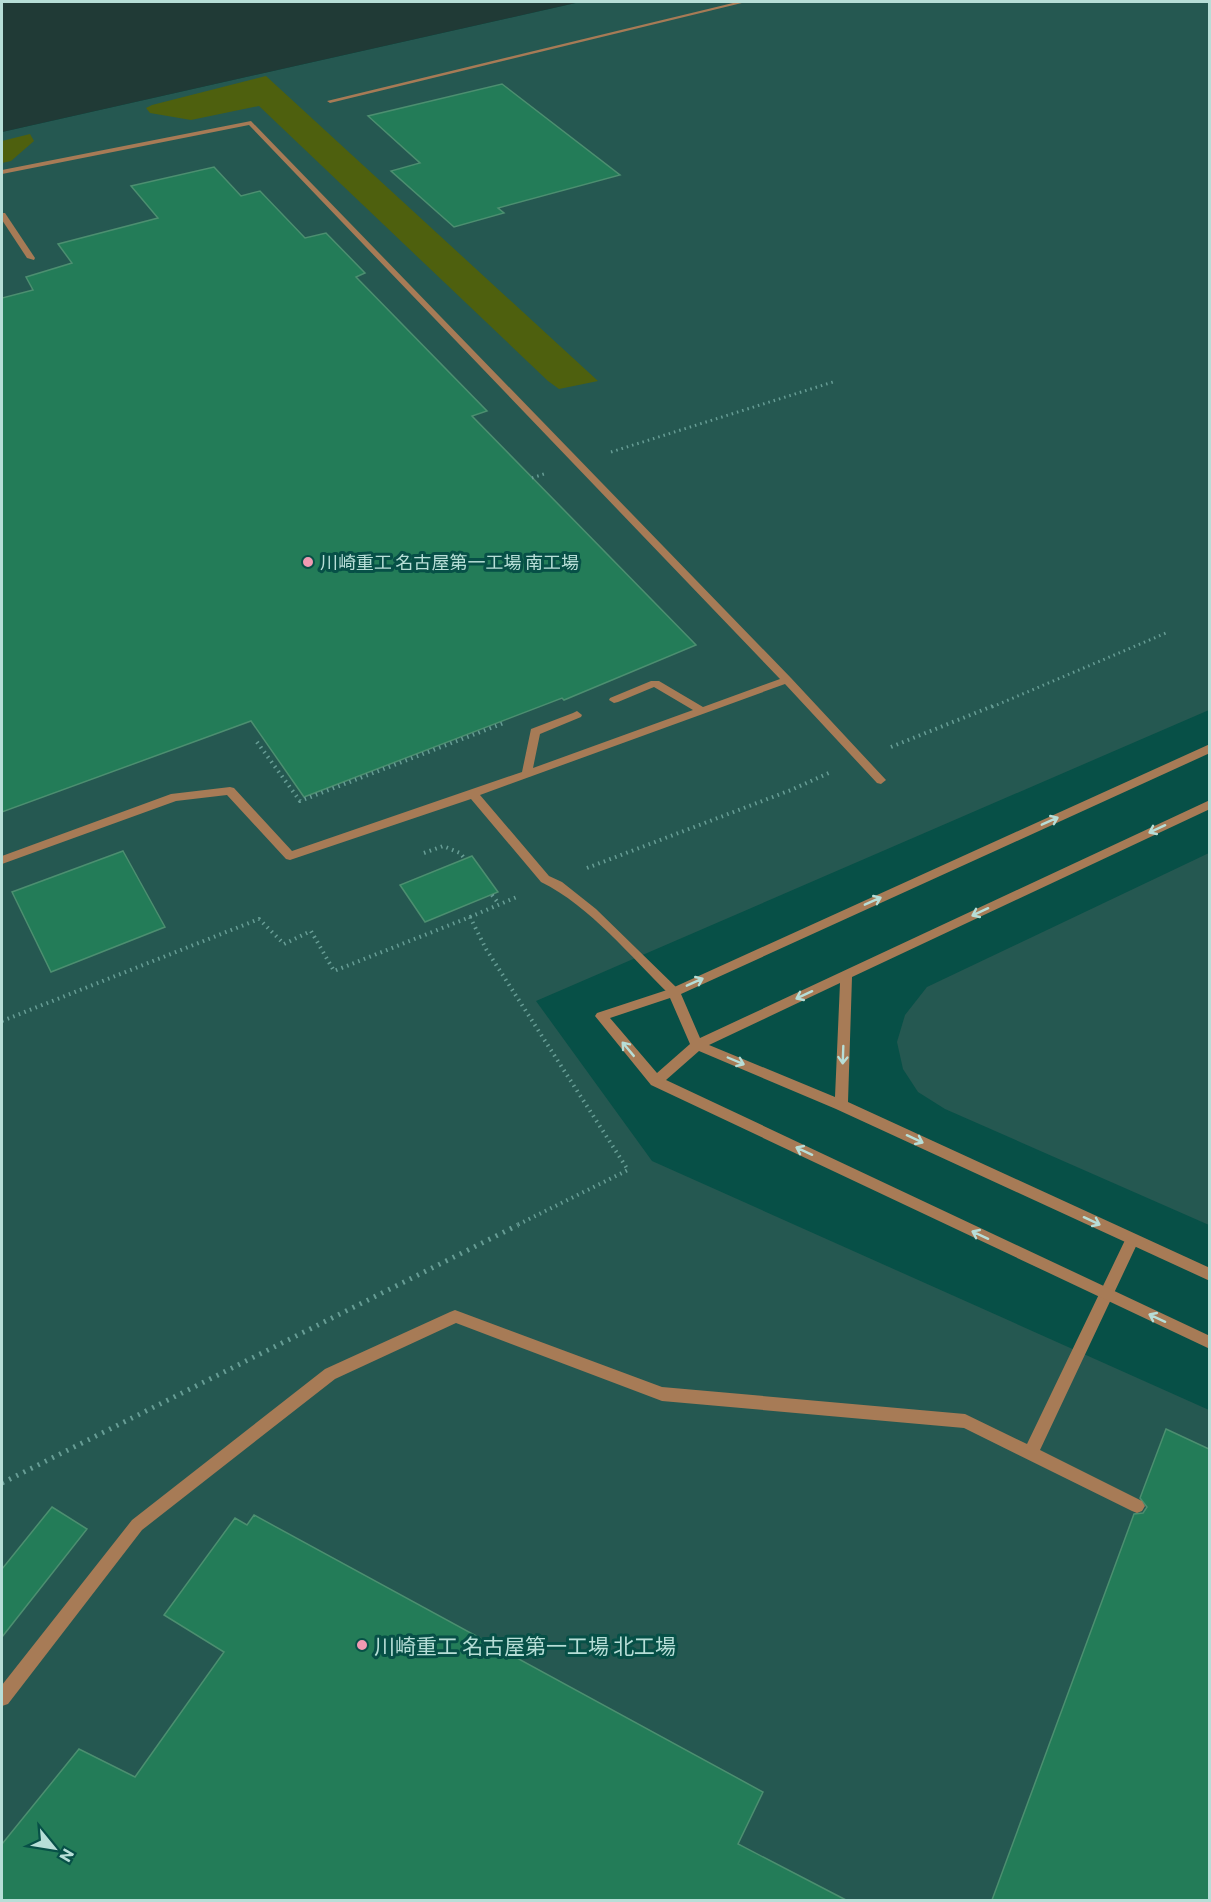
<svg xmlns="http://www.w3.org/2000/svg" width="1211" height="1902" viewBox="0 0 1211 1902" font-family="Commissioner,'Noto Sans JP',sans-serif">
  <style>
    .built { fill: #255851 }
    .green { fill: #4e600e }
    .water { fill: #203a36 }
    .building { fill: #237c58; stroke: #4c8f70; stroke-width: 1.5 }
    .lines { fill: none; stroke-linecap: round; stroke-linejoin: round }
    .path-far2 { stroke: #679d95; stroke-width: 3; stroke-dasharray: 1.5 4; stroke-linecap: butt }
    .path-far1 { stroke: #679d95; stroke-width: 4; stroke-dasharray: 1.5 4.5; stroke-linecap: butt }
    .path { stroke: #679d95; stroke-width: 5; stroke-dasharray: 2 6; stroke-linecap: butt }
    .service { fill: #a77b56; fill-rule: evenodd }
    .tertiary { fill: #a77b56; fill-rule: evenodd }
    .oneway { stroke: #b7ded7 }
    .poi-dot { fill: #f19ab2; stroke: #075047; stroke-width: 2 }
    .labels { text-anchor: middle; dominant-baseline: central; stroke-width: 6; stroke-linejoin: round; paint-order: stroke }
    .poi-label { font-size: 18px; fill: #b7ded7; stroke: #075047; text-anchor: start }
    .near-poi-label { font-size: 21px; fill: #b7ded7; stroke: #075047; text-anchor: start }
  </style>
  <rect width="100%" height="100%" fill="#075047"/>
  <!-- built -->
  <g class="built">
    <path d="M 580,2 L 1209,2 L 1209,710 L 536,1001 L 652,1161 L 1209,1410 L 1209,1900 L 2,1900 L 2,132 Z"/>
    <path d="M 1209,853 L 1209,1225 L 945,1109 L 918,1092 L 903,1069 L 897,1042 L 905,1015 L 927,987 Z"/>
  </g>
  <!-- green -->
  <g class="green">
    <path d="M 266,76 L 598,381 L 559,389 L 548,381 L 259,106 L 191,120 L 150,113 L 146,108 L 152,105 Z"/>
    <path d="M 30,134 L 34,141 L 11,161 L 2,163 L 2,141 Z"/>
  </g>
  <!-- water -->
  <path class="water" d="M 2,2 L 580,2 L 2,132 Z"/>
  <!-- building -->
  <g class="building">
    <path d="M 502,84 L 620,175 L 498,208 L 504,213 L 454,227 L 391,171 L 420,163 L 368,116 Z"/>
    <path d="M 214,167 L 241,196 L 260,191 L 305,238 L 326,233 L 365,273 L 356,277 L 487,411 L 472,416 L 696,645 L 564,700 L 562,698 L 304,797 L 251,721 L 2,812 L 2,298 L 33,290 L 26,277 L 72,263 L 58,244 L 158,218 L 131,186 Z"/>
    <path d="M 123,851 L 165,927 L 51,972 L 12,892 Z"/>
    <path d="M 472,856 L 498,892 L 425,922 L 400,885 Z"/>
    <path d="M 1166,1429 L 1209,1449 L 1209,1900 L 992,1900 L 1134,1514 L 1143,1513 L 1147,1507 L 1140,1498 Z"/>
    <path d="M 52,1507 L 87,1529 L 2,1637 L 2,1569 Z"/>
    <path d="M 254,1515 L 763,1792 L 738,1844 L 846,1900 L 2,1900 L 2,1844 L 79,1749 L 135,1777 L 224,1652 L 164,1615 L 235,1518 L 247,1525 Z"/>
  </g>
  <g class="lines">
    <!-- path-far2 -->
    <g class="path-far2">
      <path d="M 611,452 L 833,382"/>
      <path d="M 532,478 L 547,473"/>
      <path d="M 992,707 L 1166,633"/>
    </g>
    <!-- path-far1 -->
    <g class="path-far1">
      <path d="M 257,742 L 300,801 L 504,723"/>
      <path d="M 891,747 L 995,705"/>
      <path d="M 424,853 L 443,846 L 460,853 L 465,859"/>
      <path d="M 587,868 L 791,790 L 831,772"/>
      <path d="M 492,895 L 499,904"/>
      <path d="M 470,917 L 519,896"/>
      <path d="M 2,1021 L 259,919 L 284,944 L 311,931 L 334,971 L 470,917 L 486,949 L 628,1170 L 515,1226"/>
    </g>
    <!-- path -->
    <path class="path" d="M 2,1483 L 518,1225"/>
    <!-- service -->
    <g class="service">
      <path d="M 251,121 L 791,678 L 886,780 L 881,784 L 877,783 L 785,684 L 480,795 L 549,876 L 562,882 L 596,909 L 678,989 L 680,992 L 678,995 L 670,995 C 631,957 590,906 541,882 L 471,799 L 290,860 L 286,859 L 227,795 L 176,801 L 2,864 L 2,856 L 171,794 L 230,787 L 234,788 L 292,851 L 522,772 L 531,729 L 573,713 L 577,711 L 582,715 L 581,717 L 540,734 L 533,768 L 693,710 L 654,687 L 618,702 L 614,703 L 609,700 L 610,698 L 651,681 L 659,681 L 703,707 L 780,679 L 249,125 L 2,174 L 2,170 Z"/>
      <path d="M 2,213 L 5,213 L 35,258 L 34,260 L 27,258 L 2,220 Z"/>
      <path d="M 1132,1234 L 1137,1236 L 1139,1240 L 1040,1450 L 1142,1501 L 1145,1506 L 1142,1511 L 1137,1513 L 1132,1511 L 964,1428 L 662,1401 L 456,1323 L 335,1379 L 142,1530 L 8,1704 L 2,1706 L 2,1685 L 132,1520 L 325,1369 L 450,1312 L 455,1310 L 662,1387 L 965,1414 L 1027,1444 L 1127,1236 Z"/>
    </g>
    <!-- tertiary -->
    <g class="tertiary">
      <path d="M 737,2 L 746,2 L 330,103 L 327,101 Z"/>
      <path d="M 1210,744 L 1210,753 L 681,994 L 700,1038 L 1210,800 L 1210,809 L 852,977 L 848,1102 L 1210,1268 L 1210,1281 L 836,1109 L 699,1051 L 666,1080 L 1210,1336 L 1210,1349 L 651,1085 L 595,1016 L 597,1013 L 670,989 ZM 840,983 L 835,1097 L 709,1045 ZM 670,998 L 690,1044 L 657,1073 L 610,1018 Z"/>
    </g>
  </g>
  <!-- one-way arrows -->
  <defs><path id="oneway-shaft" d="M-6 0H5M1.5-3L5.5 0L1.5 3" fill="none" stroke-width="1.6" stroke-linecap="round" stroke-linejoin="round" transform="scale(1.5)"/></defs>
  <g class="oneway">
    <use href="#oneway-shaft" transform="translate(1050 821) rotate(-24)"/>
    <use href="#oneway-shaft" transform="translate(1157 829) rotate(155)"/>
    <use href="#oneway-shaft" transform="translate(873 901) rotate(-24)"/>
    <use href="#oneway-shaft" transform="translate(980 912) rotate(155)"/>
    <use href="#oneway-shaft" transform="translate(695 982) rotate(-24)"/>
    <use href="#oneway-shaft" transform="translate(804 995) rotate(155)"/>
    <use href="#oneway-shaft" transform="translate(628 1049) rotate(-130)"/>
    <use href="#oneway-shaft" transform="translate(843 1055) rotate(92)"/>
    <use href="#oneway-shaft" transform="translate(736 1061) rotate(23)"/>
    <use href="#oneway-shaft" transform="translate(915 1139) rotate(25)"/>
    <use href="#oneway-shaft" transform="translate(804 1151) rotate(-155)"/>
    <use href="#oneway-shaft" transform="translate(1092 1221) rotate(25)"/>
    <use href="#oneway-shaft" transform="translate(980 1235) rotate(-155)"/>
    <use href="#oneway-shaft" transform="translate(1157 1318) rotate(-155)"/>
  </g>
  <!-- markers -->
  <g class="poi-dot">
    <circle cx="308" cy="562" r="6"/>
    <circle cx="362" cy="1645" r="6"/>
  </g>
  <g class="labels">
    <!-- poi labels -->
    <g class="poi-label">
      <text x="320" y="562">川崎重工 名古屋第一工場 南工場</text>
    </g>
    <!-- near-poi labels -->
    <g class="near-poi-label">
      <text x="374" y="1645">川崎重工 名古屋第一工場 北工場</text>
    </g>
  </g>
  <!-- border -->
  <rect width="1211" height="1902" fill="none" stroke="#b7ded7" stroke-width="6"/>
  <!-- north arrow -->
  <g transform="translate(54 1848) rotate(120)" stroke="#075047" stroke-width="4.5" paint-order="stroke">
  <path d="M0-4.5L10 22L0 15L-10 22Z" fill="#b7ded7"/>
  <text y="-9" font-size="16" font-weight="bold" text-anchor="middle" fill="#b7ded7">N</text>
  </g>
</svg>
